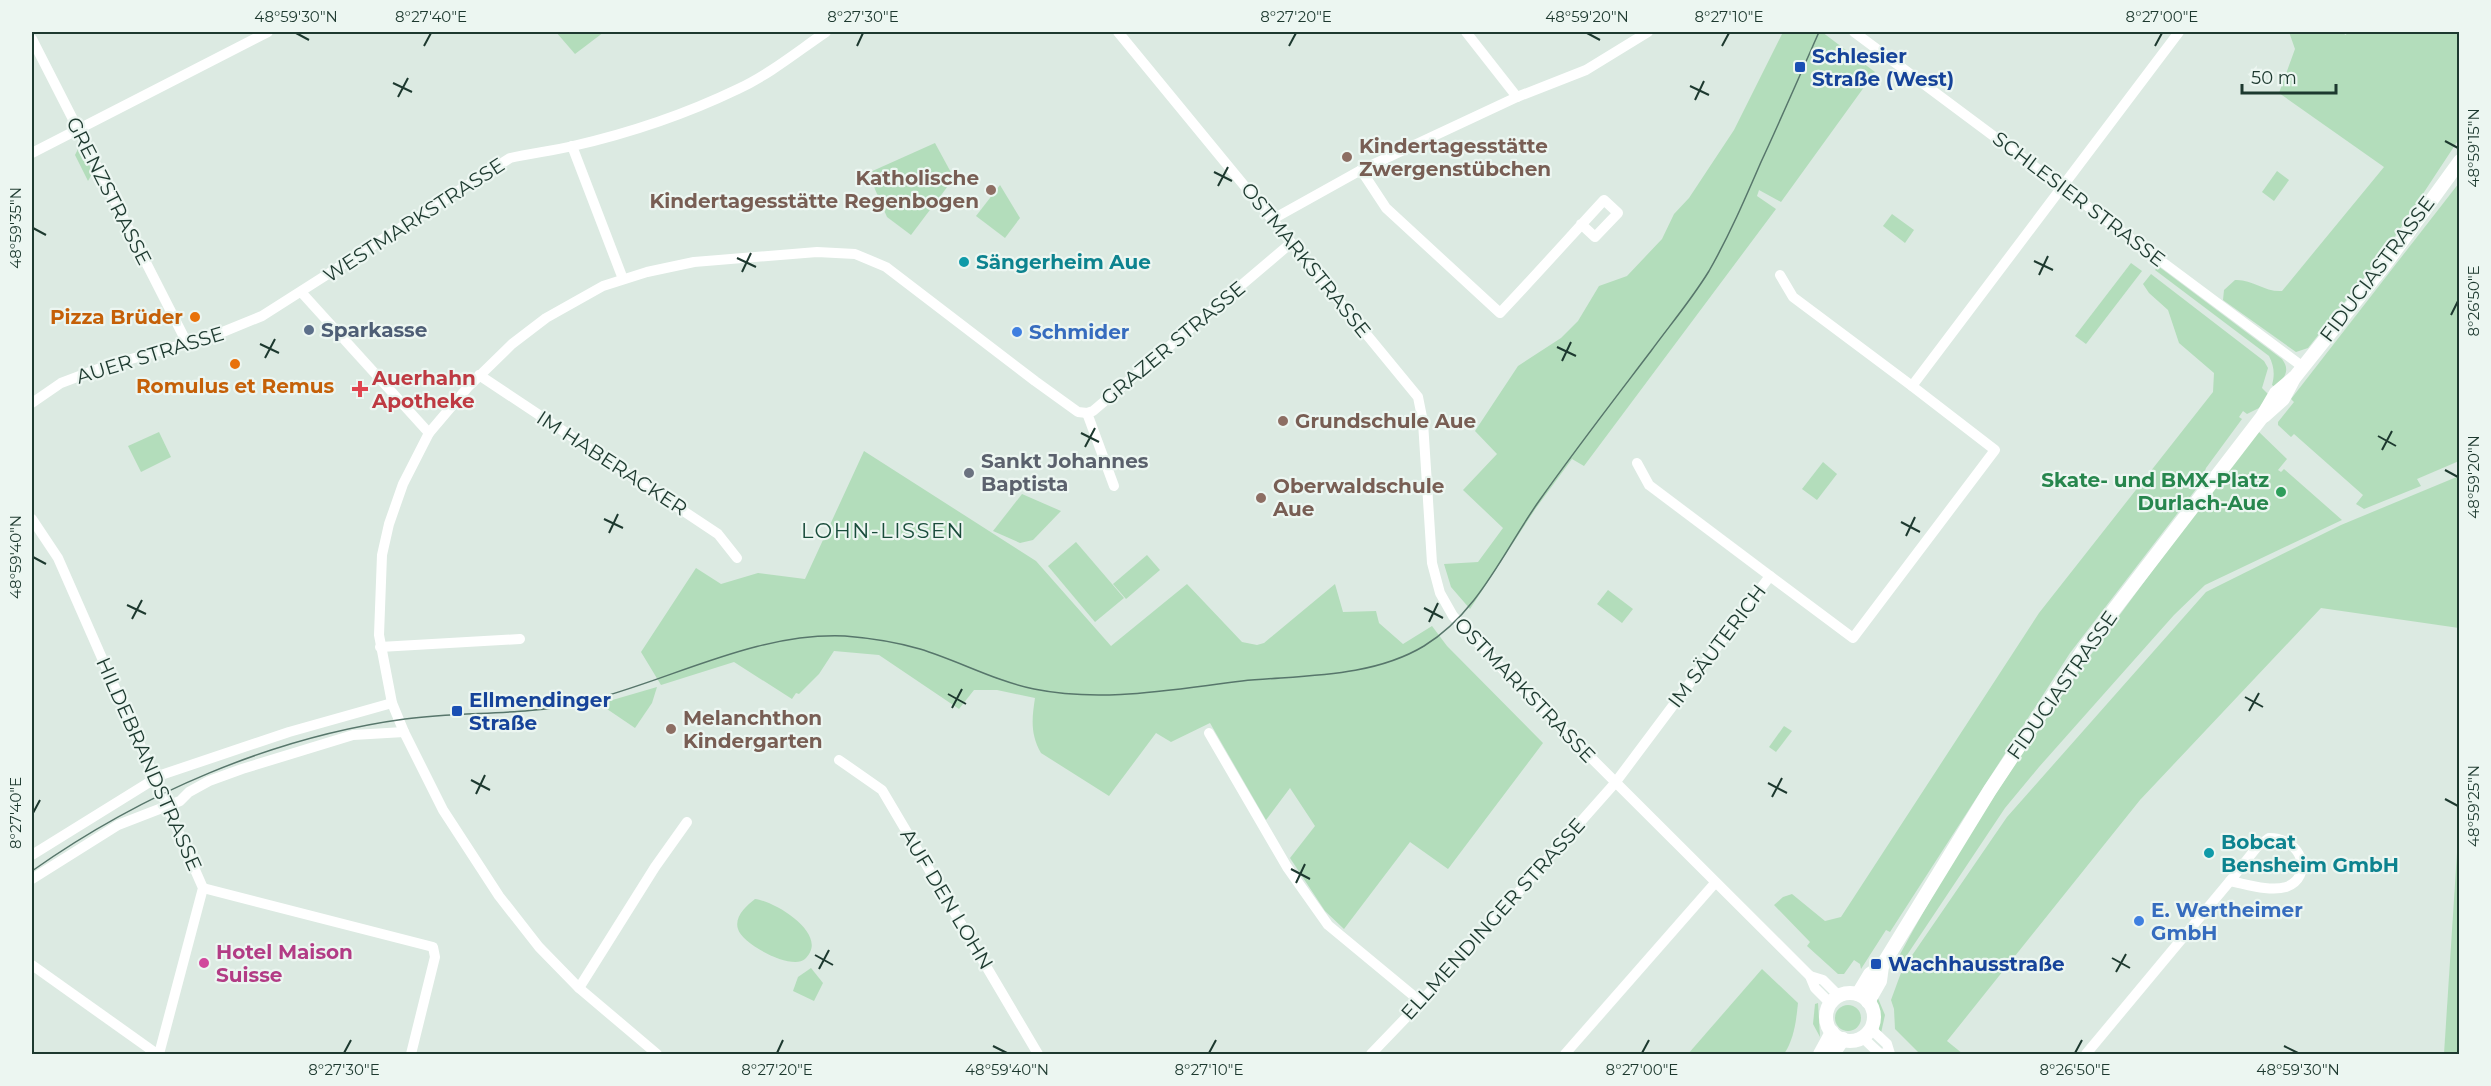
<svg xmlns="http://www.w3.org/2000/svg" width="2491" height="1086" viewBox="0 0 2491 1086" font-family="Montserrat,sans-serif">
  <style>
    .green { fill: #b3ddbb }
    .lines { fill: none; stroke-linecap: round; stroke-linejoin: round }
    .street { stroke: #fff; stroke-width: 10 }
    .secondary { stroke: #fff; stroke-width: 14 }
    .tram { stroke: #57766b; stroke-width: 1.5 }
    .ticks { fill: none; stroke: #1d392f; stroke-width: 2 }
    .transit-dot { fill: #1a4fb4; stroke: #ecf6f1; stroke-width: 2 }
    .education-dot { fill: #8d6e63; stroke: #ecf6f1; stroke-width: 2 }
    .culture-dot { fill: #0f9aa8; stroke: #ecf6f1; stroke-width: 2 }
    .food-dot { fill: #e8710a; stroke: #ecf6f1; stroke-width: 2 }
    .service-dot { fill: #5c6f8a; stroke: #ecf6f1; stroke-width: 2 }
    .shop-dot { fill: #3f7fe0; stroke: #ecf6f1; stroke-width: 2 }
    .health-dot { fill: #e0444e; stroke: #ecf6f1; stroke-width: 2 }
    .worship-dot { fill: #6b7280; stroke: #ecf6f1; stroke-width: 2 }
    .leisure-dot { fill: #2e9e5b; stroke: #ecf6f1; stroke-width: 2 }
    .hotel-dot { fill: #d1479c; stroke: #ecf6f1; stroke-width: 2 }
    .labels { text-anchor: middle; dominant-baseline: central; stroke-width: 4.5; stroke-linejoin: round; paint-order: stroke }
    .transit-label { font-size: 20px; font-weight: bold; fill: #164399; stroke: #ecf6f1; text-anchor: start }
    .education-label { font-size: 20px; font-weight: bold; fill: #785e54; stroke: #ecf6f1; text-anchor: start }
    .street-label { font-size: 20px; fill: #1d392f; stroke: #ecf6f1 }
    .culture-label { font-size: 20px; font-weight: bold; fill: #0d838f; stroke: #ecf6f1; text-anchor: start }
    .food-label { font-size: 20px; font-weight: bold; fill: #c56008; stroke: #ecf6f1; text-anchor: end }
    .service-label { font-size: 20px; font-weight: bold; fill: #4e5e75; stroke: #ecf6f1; text-anchor: start }
    .shop-label { font-size: 20px; font-weight: bold; fill: #366cbe; stroke: #ecf6f1; text-anchor: start }
    .health-label { font-size: 20px; font-weight: bold; fill: #be3a42; stroke: #ecf6f1; text-anchor: start }
    .worship-label { font-size: 20px; font-weight: bold; fill: #5b616d; stroke: #ecf6f1; text-anchor: start }
    .leisure-label { font-size: 20px; font-weight: bold; fill: #27864d; stroke: #ecf6f1; text-anchor: end }
    .hotel-label { font-size: 20px; font-weight: bold; fill: #b23c85; stroke: #ecf6f1; text-anchor: start }
    .neighbourhood-label { font-size: 21px; letter-spacing: 1.5px; fill: #194c3b; stroke: #ecf6f1 }
    .neatline { fill: none; stroke: #1d392f; stroke-width: 2 }
    .ticks-label { font-size: 15px; text-anchor: middle; fill: #1d392f }
  </style>
  <rect width="100%" height="100%" fill="#dceae2"/>
  <!-- green -->
  <g class="green">
    <path d="M 556,32 L 604,32 L 575,54 Z"/>
    <path d="M 1783,32 L 1822,32 L 1875,72 L 1781,202 L 1759,190 L 1757,196 L 1776,209 L 1584,466 L 1572,459 L 1536,508 L 1470,609 L 1451,587 L 1444,564 L 1478,562 L 1503,528 L 1463,490 L 1497,454 L 1475,431 L 1518,366 L 1561,338 L 1578,321 L 1599,286 L 1627,276 L 1662,239 L 1674,214 L 1689,198 L 1734,130 Z"/>
    <path d="M 2289,32 L 2340,32 L 2346,35 L 2347,32 L 2460,32 L 2459,139 L 2386,250 L 2308,348 L 2296,352 L 2223,300 L 2224,290 L 2235,280 C 2252,279 2264,292 2282,291 L 2384,167 L 2279,93 L 2295,49 Z"/>
    <path d="M 935,143 L 954,178 L 911,235 L 887,217 L 868,173 Z"/>
    <path d="M 79,147 L 93,172 L 88,181 L 75,155 Z"/>
    <path d="M 2277,171 L 2289,180 L 2274,201 L 2262,192 Z"/>
    <path d="M 2459,183 L 2459,461 L 2417,479 L 2421,486 L 2364,509 L 2356,504 L 2363,495 L 2294,434 L 2291,437 L 2278,425 L 2278,422 L 2294,402 L 2291,399 Z"/>
    <path d="M 1000,185 L 1020,218 L 1005,238 L 976,216 Z"/>
    <path d="M 1892,214 L 1914,230 L 1905,243 L 1883,226 Z"/>
    <path d="M 2131,263 L 2142,271 L 2086,344 L 2075,336 Z"/>
    <path d="M 2158,266 L 2282,359 C 2291,371 2284,377 2276,388 L 2272,385 C 2275,374 2274,366 2269,356 L 2155,270 Z"/>
    <path d="M 2151,274 L 2264,361 L 2268,368 L 2262,388 L 2269,395 L 2259,408 L 2247,414 L 2243,411 L 2239,417 L 2242,419 L 2206,468 L 2200,484 L 2070,653 L 1890,932 L 1886,930 L 1861,969 L 1860,964 L 1854,960 L 1844,974 L 1838,974 L 1807,946 L 1810,942 L 1774,905 L 1783,897 L 1792,894 L 1825,921 L 1841,917 L 2039,613 L 2213,392 L 2214,373 L 2179,343 L 2168,310 L 2149,293 L 2143,284 Z"/>
    <path d="M 2258,431 L 2287,459 L 2278,470 L 2281,472 L 2284,469 L 2342,520 L 2205,585 L 2174,615 L 2039,767 L 2005,808 L 1903,961 L 1898,958 C 1999,770 2129,601 2258,431 Z"/>
    <path d="M 159,432 L 171,457 L 141,472 L 128,446 Z"/>
    <path d="M 864,451 L 1036,561 L 1111,646 L 1187,584 L 1242,642 L 1257,645 L 1264,643 L 1335,584 L 1343,612 L 1376,611 L 1379,623 L 1403,644 L 1432,626 L 1447,646 L 1543,743 L 1448,869 L 1410,842 L 1344,929 L 1325,911 L 1290,858 L 1315,826 L 1290,788 L 1266,820 L 1210,723 L 1171,742 L 1156,733 L 1109,796 L 1041,753 C 1030,734 1032,718 1035,698 L 997,690 L 974,690 L 959,709 L 879,655 L 834,651 L 819,674 L 799,694 L 796,693 L 792,699 L 734,662 L 661,685 L 641,652 L 696,568 L 721,584 L 758,573 L 805,579 Z"/>
    <path d="M 1823,462 L 1837,474 L 1817,500 L 1802,489 Z"/>
    <path d="M 2459,476 L 2459,628 L 2321,608 L 2140,800 L 1947,1041 L 1963,1054 L 1920,1054 L 1895,1029 L 1894,1009 L 1891,1000 L 1902,970 L 2007,817 L 2206,592 L 2341,525 Z"/>
    <path d="M 1022,494 L 1061,511 L 1033,540 L 1020,543 L 993,531 Z"/>
    <path d="M 1076,542 L 1124,598 L 1095,622 L 1048,566 Z"/>
    <path d="M 1147,555 L 1160,570 L 1126,599 L 1113,584 Z"/>
    <path d="M 1608,590 L 1633,609 L 1622,623 L 1597,604 Z"/>
    <path d="M 657,687 L 652,703 L 635,728 L 607,709 L 609,701 Z"/>
    <path d="M 1784,726 L 1792,731 L 1776,752 L 1769,747 Z"/>
    <path d="M 2459,822 L 2459,1054 L 2444,1054 Z"/>
    <path d="M 755,899 C 775,901 831,935 805,959 C 792,971 742,944 738,929 C 734,917 746,906 755,899 Z"/>
    <path d="M 811,968 L 823,983 L 814,1001 L 793,991 L 798,977 Z"/>
    <path d="M 1762,969 L 1798,1003 C 1796,1022 1794,1039 1784,1054 L 1688,1054 Z"/>
    <path d="M 1877,996 L 1885,1015 L 1881,1033 L 1877,1026 Z"/>
    <path d="M 1818,1003 L 1820,1037 L 1813,1024 L 1815,1004 Z"/>
    <circle cx="1848" cy="1018" r="13"/>
  </g>
  <g class="lines">
    <!-- street -->
    <g class="street">
      <path d="M 1118,32 L 1418,397 L 1423,422 L 1432,563 L 1440,593 L 1453,616 L 1508,675 L 1810,976 L 1815,988 L 1830,1003"/>
      <path d="M 1466,32 L 1517,97"/>
      <path d="M 1854,32 L 2303,367"/>
      <path d="M 32,39 L 187,343"/>
      <path d="M 572,146 L 623,279"/>
      <path d="M 32,153 L 268,32"/>
      <path d="M 1361,170 L 1386,208 L 1500,313 C 1535,276 1569,238 1604,200 L 1618,213 L 1595,237 L 1581,224"/>
      <path d="M 1273,219 L 1361,170 L 1517,97 L 1586,70 L 1648,32"/>
      <path d="M 1780,275 L 1793,297 L 1912,386"/>
      <path d="M 302,293 L 429,433"/>
      <path d="M 479,375 L 718,534 L 737,558"/>
      <path d="M 32,403 L 61,383 L 106,366 L 213,336 L 262,316 L 510,158 C 531,153 553,151 573,146 C 630,133 686,114 738,89 C 770,74 798,51 826,32"/>
      <path d="M 1087,413 L 1093,411 L 1291,243"/>
      <path d="M 1087,413 L 1114,486"/>
      <path d="M 1637,463 L 1649,485 L 1770,576"/>
      <path d="M 32,519 L 58,558 L 203,888 L 159,1054"/>
      <path d="M 380,647 L 520,639"/>
      <path d="M 1209,733 L 1287,867 L 1328,925 L 1421,1002"/>
      <path d="M 839,760 L 882,790 L 1038,1054"/>
      <path d="M 2269,838 C 2303,838 2314,877 2286,887 C 2270,892 2246,884 2230,881 L 2257,847 Z"/>
      <path d="M 32,855 L 161,775 L 289,732 L 392,703"/>
      <path d="M 32,879 L 118,825 L 180,801 L 189,792 L 209,781 L 242,769 L 353,735 L 404,732"/>
      <path d="M 203,888 L 433,947 L 435,957 L 411,1054"/>
      <path d="M 32,965 L 157,1054"/>
      <path d="M 1810,976 L 1823,980 L 1839,996"/>
      <path d="M 579,988 L 655,867 L 687,822"/>
      <path d="M 1871,1029 L 1887,1044 L 1890,1054"/>
      <path d="M 1862,1037 L 1879,1053 L 1884,1054"/>
      <path d="M 657,1054 L 579,988 L 539,947 L 499,896 L 443,810 L 404,732 L 392,703 L 379,635 L 382,555 L 389,524 L 403,484 L 429,433 L 468,387 L 512,344 L 546,318 L 603,286 L 647,272 L 694,262 L 817,252 L 855,254 L 886,267 L 1035,381 L 1078,412 L 1087,413"/>
      <path d="M 1371,1054 L 1421,1002 L 1615,783 L 1770,576 L 1853,638 L 1995,450 L 1912,386 L 2179,32"/>
      <path d="M 1565,1054 L 1715,883"/>
      <path d="M 2086,1054 L 2230,881"/>
    </g>
    <!-- secondary -->
    <g class="secondary">
      <path d="M 2264,416 L 2283,399 L 2294,378"/>
      <circle cx="1850" cy="1017" r="24"/>
      <path d="M 1858,994 L 1870,974 L 1882,966 L 1990,790 L 2086,646 L 2262,417 L 2276,393 L 2295,377 L 2386,263 L 2460,161"/>
      <path d="M 1868,1002 L 1880,981 L 1882,966"/>
      <path d="M 1820,1054 L 1832,1032"/>
      <path d="M 1833,1054 L 1843,1039"/>
    </g>
    <!-- tram -->
    <path class="tram" d="M 32,871 C 141,794 272,737 405,719 C 463,711 523,716 580,703 C 668,682 753,632 845,636 C 870,638 896,642 920,649 C 959,661 995,681 1034,689 C 1103,703 1174,689 1242,681 C 1302,675 1371,678 1424,646 C 1479,612 1503,552 1539,501 C 1575,450 1613,401 1651,351 C 1670,325 1692,299 1709,271 C 1729,236 1745,199 1761,162 C 1781,119 1800,75 1819,32"/>
  </g>
  <!-- ticks -->
  <path class="ticks" d="M 296,33 L 309,40M 1587,33 L 1600,40M 424,46 L 431,33M 857,46 L 863,33M 1289,46 L 1296,33M 1722,46 L 1729,33M 2155,46 L 2162,33M 393,83 L 412,92M 1690,86 L 1709,95M 398,97 L 408,78M 1695,100 L 1704,81M 2445,141 L 2458,148M 1214,172 L 1232,181M 1218,186 L 1228,167M 33,228 L 46,235M 737,258 L 756,267M 2034,261 L 2053,270M 742,272 L 751,253M 2039,275 L 2048,256M 2451,315 L 2458,301M 260,344 L 279,353M 1557,347 L 1576,356M 265,358 L 275,339M 1562,361 L 1571,342M 1081,433 L 1099,442M 2378,436 L 2396,446M 1085,447 L 1095,428M 2382,450 L 2392,431M 2445,470 L 2458,477M 604,519 L 623,528M 1901,522 L 1920,532M 609,533 L 618,514M 1906,536 L 1915,517M 33,557 L 46,564M 127,605 L 146,614M 1424,608 L 1443,618M 132,619 L 142,600M 1429,622 L 1438,603M 948,694 L 966,704M 2245,697 L 2263,707M 952,708 L 962,689M 2249,711 L 2259,693M 471,780 L 490,790M 1768,783 L 1787,793M 476,794 L 485,775M 1772,797 L 1782,778M 2445,799 L 2458,806M 33,813 L 40,800M 1291,869 L 1310,879M 1296,883 L 1305,864M 815,955 L 833,965M 2112,958 L 2130,968M 819,969 L 829,950M 2116,972 L 2126,954M 993,1046 L 1007,1053M 2284,1046 L 2298,1053M 344,1053 L 351,1040M 777,1053 L 783,1040M 1209,1053 L 1216,1040M 1642,1053 L 1649,1040M 2075,1053 L 2082,1040"/>
  <!-- markers -->
  <g class="transit-dot">
    <rect x="1794" y="61" width="12" height="12" rx="3"/>
    <rect x="451" y="705" width="12" height="12" rx="3"/>
    <rect x="1870" y="958" width="12" height="12" rx="3"/>
  </g>
  <g class="education-dot">
    <circle cx="1347" cy="157" r="6"/>
    <circle cx="991" cy="190" r="6"/>
    <circle cx="1283" cy="421" r="6"/>
    <circle cx="1261" cy="498" r="6"/>
    <circle cx="671" cy="729" r="6"/>
  </g>
  <g class="culture-dot">
    <circle cx="964" cy="262" r="6"/>
    <circle cx="2209" cy="853" r="6"/>
  </g>
  <g class="food-dot">
    <circle cx="195" cy="317" r="6"/>
    <circle cx="235" cy="364" r="6"/>
  </g>
  <circle class="service-dot" cx="309" cy="330" r="6"/>
  <g class="shop-dot">
    <circle cx="1017" cy="332" r="6"/>
    <circle cx="2139" cy="921" r="6"/>
  </g>
  <path class="health-dot" d="M357 380h6v6h6v6h-6v6h-6v-6h-6v-6h6z"/>
  <circle class="worship-dot" cx="969" cy="473" r="6"/>
  <circle class="leisure-dot" cx="2281" cy="492" r="6"/>
  <circle class="hotel-dot" cx="204" cy="963" r="6"/>
  <g class="labels">
    <!-- transit labels -->
    <g class="transit-label">
      <text x="1812" y="56">Schlesier<tspan x="1812" dy="23">Straße (West)</tspan></text>
      <text x="469" y="700">Ellmendinger<tspan x="469" dy="23">Straße</tspan></text>
      <text x="1888" y="964">Wachhausstraße</text>
    </g>
    <!-- education labels -->
    <g class="education-label">
      <text x="1359" y="146">Kindertagesstätte<tspan x="1359" dy="23">Zwergenstübchen</tspan></text>
      <text x="979" y="178" text-anchor="end">Katholische<tspan x="979" dy="23">Kindertagesstätte Regenbogen</tspan></text>
      <text x="1295" y="421">Grundschule Aue</text>
      <text x="1273" y="486">Oberwaldschule<tspan x="1273" dy="23">Aue</tspan></text>
      <text x="683" y="718">Melanchthon<tspan x="683" dy="23">Kindergarten</tspan></text>
    </g>
    <!-- street labels -->
    <g class="street-label">
      <text transform="translate(109 191) rotate(63)">GRENZSTRASSE</text>
      <text transform="translate(2079 199) rotate(37)">SCHLESIER STRASSE</text>
      <text transform="translate(414 220) rotate(-33)">WESTMARKSTRASSE</text>
      <text transform="translate(1306 260) rotate(51)">OSTMARKSTRASSE</text>
      <text transform="translate(2377 269) rotate(-53)">FIDUCIASTRASSE</text>
      <text transform="translate(1173 343) rotate(-40)">GRAZER STRASSE</text>
      <text transform="translate(150 355) rotate(-17)">AUER STRASSE</text>
      <text transform="translate(612 463) rotate(33)">IM HABERACKER</text>
      <text transform="translate(1717 646) rotate(-53)">IM SÄUTERICH</text>
      <text transform="translate(2062 685) rotate(-55)">FIDUCIASTRASSE</text>
      <text transform="translate(1525 690) rotate(46)">OSTMARKSTRASSE</text>
      <text transform="translate(149 764) rotate(66)">HILDEBRANDSTRASSE</text>
      <text transform="translate(947 899) rotate(59)">AUF DEN LOHN</text>
      <text transform="translate(1493 919) rotate(-48)">ELLMENDINGER STRASSE</text>
    </g>
    <!-- culture labels -->
    <g class="culture-label">
      <text x="976" y="262">Sängerheim Aue</text>
      <text x="2221" y="842">Bobcat<tspan x="2221" dy="23">Bensheim GmbH</tspan></text>
    </g>
    <!-- food labels -->
    <g class="food-label">
      <text x="183" y="317">Pizza Brüder</text>
      <text x="235" y="386" text-anchor="middle">Romulus et Remus</text>
    </g>
    <!-- service labels -->
    <g class="service-label">
      <text x="321" y="330">Sparkasse</text>
    </g>
    <!-- shop labels -->
    <g class="shop-label">
      <text x="1029" y="332">Schmider</text>
      <text x="2151" y="910">E. Wertheimer<tspan x="2151" dy="23">GmbH</tspan></text>
    </g>
    <!-- health labels -->
    <g class="health-label">
      <text x="372" y="378">Auerhahn<tspan x="372" dy="23">Apotheke</tspan></text>
    </g>
    <!-- worship labels -->
    <g class="worship-label">
      <text x="981" y="461">Sankt Johannes<tspan x="981" dy="23">Baptista</tspan></text>
    </g>
    <!-- leisure labels -->
    <g class="leisure-label">
      <text x="2269" y="480">Skate- und BMX-Platz<tspan x="2269" dy="23">Durlach-Aue</tspan></text>
    </g>
    <!-- hotel labels -->
    <g class="hotel-label">
      <text x="216" y="952">Hotel Maison<tspan x="216" dy="23">Suisse</tspan></text>
    </g>
    <!-- neighbourhood labels -->
    <g class="neighbourhood-label">
      <text x="883" y="530">LOHN-LISSEN</text>
    </g>
  </g>
  <!-- border -->
  <rect width="2491" height="1086" fill="none" stroke="#ecf6f1" stroke-width="66"/>
  <!-- scale -->
  <path d="M2242 84v9h94v-9" fill="none" stroke="#1d392f" stroke-width="3"/>
  <text x="2251" y="84" font-size="18" fill="#1d392f" stroke="#ecf6f1" stroke-width="4.5" paint-order="stroke">50 m</text>
  <rect x="33" y="33" width="2425" height="1020" class="neatline"/>
  <g class="ticks-label">
    <text x="296" y="22">48°59'30"N</text>
    <text x="431" y="22">8°27'40"E</text>
    <text x="863" y="22">8°27'30"E</text>
    <text x="1296" y="22">8°27'20"E</text>
    <text x="1587" y="22">48°59'20"N</text>
    <text x="1729" y="22">8°27'10"E</text>
    <text x="2162" y="22">8°27'00"E</text>
    <text transform="translate(2474 148) rotate(-90)" y="5">48°59'15"N</text>
    <text transform="translate(16 228) rotate(-90)" y="5">48°59'35"N</text>
    <text transform="translate(2474 301) rotate(-90)" y="5">8°26'50"E</text>
    <text transform="translate(2474 477) rotate(-90)" y="5">48°59'20"N</text>
    <text transform="translate(16 557) rotate(-90)" y="5">48°59'40"N</text>
    <text transform="translate(2474 806) rotate(-90)" y="5">48°59'25"N</text>
    <text transform="translate(16 813) rotate(-90)" y="5">8°27'40"E</text>
    <text x="344" y="1075">8°27'30"E</text>
    <text x="777" y="1075">8°27'20"E</text>
    <text x="1007" y="1075">48°59'40"N</text>
    <text x="1209" y="1075">8°27'10"E</text>
    <text x="1642" y="1075">8°27'00"E</text>
    <text x="2075" y="1075">8°26'50"E</text>
    <text x="2298" y="1075">48°59'30"N</text>
  </g>
</svg>
